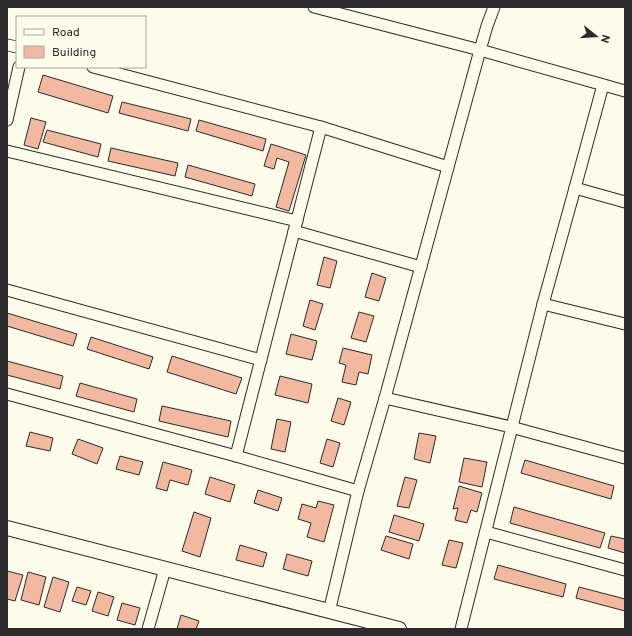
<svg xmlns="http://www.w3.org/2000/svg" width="632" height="636" viewBox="0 0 632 636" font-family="Overpass,sans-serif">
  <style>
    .building { fill: #f2b8a0; stroke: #2b2b2b }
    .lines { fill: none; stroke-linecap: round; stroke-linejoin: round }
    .minor-casing { stroke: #2b2b2b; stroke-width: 13 }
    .tertiary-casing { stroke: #2b2b2b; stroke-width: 16 }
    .minor { stroke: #fdfbea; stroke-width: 11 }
    .tertiary { stroke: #fdfbea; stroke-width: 14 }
  </style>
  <rect width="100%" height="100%" fill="#fdfbea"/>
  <!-- building -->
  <g class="building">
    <path d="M 43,75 L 113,96 L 108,113 L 38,92 Z"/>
    <path d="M 122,102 L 191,119 L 188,131 L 119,113 Z"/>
    <path d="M 31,118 L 46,122 L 38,149 L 24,145 Z"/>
    <path d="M 199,120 L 266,139 L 263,151 L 196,131 Z"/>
    <path d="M 47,130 L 101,144 L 98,157 L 43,142 Z"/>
    <path d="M 271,144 L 306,155 L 289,211 L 276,207 L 289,162 L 277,158 L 274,169 L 264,166 Z"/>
    <path d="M 111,148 L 178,163 L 175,176 L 108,161 Z"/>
    <path d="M 188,165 L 255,184 L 252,196 L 185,177 Z"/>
    <path d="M 324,257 L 337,261 L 330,288 L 317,285 Z"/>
    <path d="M 372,273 L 386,278 L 379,301 L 365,297 Z"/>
    <path d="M 310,300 L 323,304 L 315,330 L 303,326 Z"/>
    <path d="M 359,312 L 374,316 L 366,342 L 351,338 Z"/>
    <path d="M 7,313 L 77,334 L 73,346 L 7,326 Z"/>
    <path d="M 291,334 L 317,341 L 312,360 L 286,354 Z"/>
    <path d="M 91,337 L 153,357 L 149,369 L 87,349 Z"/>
    <path d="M 343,348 L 372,355 L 368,374 L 359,372 L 356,385 L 342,382 L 346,365 L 339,363 Z"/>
    <path d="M 172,356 L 242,378 L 236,394 L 167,372 Z"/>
    <path d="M 7,361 L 63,376 L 60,389 L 7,375 Z"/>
    <path d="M 280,376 L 312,384 L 308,403 L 275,395 Z"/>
    <path d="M 80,383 L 137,399 L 134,412 L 76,396 Z"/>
    <path d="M 338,398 L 351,402 L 344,425 L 331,421 Z"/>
    <path d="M 162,406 L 231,421 L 228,437 L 159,421 Z"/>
    <path d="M 277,419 L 291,422 L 285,452 L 271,449 Z"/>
    <path d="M 30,432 L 53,438 L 50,451 L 26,446 Z"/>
    <path d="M 419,433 L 436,436 L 430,463 L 414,459 Z"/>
    <path d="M 78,439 L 103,448 L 97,464 L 72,454 Z"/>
    <path d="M 327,439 L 340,443 L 333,467 L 320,463 Z"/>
    <path d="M 120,456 L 143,462 L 139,475 L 116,469 Z"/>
    <path d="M 464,458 L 487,462 L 482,487 L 459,482 Z"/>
    <path d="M 525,460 L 614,486 L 611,499 L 521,473 Z"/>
    <path d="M 163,462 L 192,470 L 188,485 L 170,480 L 167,491 L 156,488 Z"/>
    <path d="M 210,477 L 235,485 L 230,502 L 205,494 Z"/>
    <path d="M 405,477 L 417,480 L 409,508 L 397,506 Z"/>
    <path d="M 459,486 L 482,493 L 477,512 L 471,510 L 467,523 L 455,520 L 458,508 L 453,509 Z"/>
    <path d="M 258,490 L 282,498 L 278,511 L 254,503 Z"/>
    <path d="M 318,501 L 334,505 L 324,542 L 307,537 L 311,523 L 298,519 L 302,504 L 316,508 Z"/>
    <path d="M 514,507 L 605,533 L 600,548 L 510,523 Z"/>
    <path d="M 194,512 L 211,518 L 200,557 L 182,551 Z"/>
    <path d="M 394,515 L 424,524 L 419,541 L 389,532 Z"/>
    <path d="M 386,536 L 413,544 L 409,559 L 381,550 Z"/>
    <path d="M 611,536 L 625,539 L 625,553 L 608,548 Z"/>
    <path d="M 449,540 L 463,543 L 456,568 L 442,565 Z"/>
    <path d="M 240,545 L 267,553 L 263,567 L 236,560 Z"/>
    <path d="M 287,554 L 312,561 L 308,576 L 283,569 Z"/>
    <path d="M 498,565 L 566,584 L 563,597 L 494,579 Z"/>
    <path d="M 7,571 L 23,575 L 15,601 L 7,599 Z"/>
    <path d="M 28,572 L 46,577 L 39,605 L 21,600 Z"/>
    <path d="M 53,577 L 69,582 L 60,612 L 44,607 Z"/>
    <path d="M 77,587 L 91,591 L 86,605 L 72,601 Z"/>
    <path d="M 579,587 L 625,599 L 625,611 L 576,598 Z"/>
    <path d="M 98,592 L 114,597 L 108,616 L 92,611 Z"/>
    <path d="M 122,603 L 140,608 L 135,625 L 117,620 Z"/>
    <path d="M 181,615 L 199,621 L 196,629 L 177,629 Z"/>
  </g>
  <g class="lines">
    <defs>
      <g id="minor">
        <path d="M 314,7 L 480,50 L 625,91"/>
        <path d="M 7,45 L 17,47"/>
        <path d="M 93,67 L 321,127 L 448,167"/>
        <path d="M 7,120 L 19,67"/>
        <path d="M 7,151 L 297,221"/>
        <path d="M 575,188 L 625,202"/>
        <path d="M 294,231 L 421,267"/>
        <path d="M 7,290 L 261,360"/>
        <path d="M 543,304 L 625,324"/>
        <path d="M 7,394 L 236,456 L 358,491"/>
        <path d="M 385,398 L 511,427 L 625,458"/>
        <path d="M 236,456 L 321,127"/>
        <path d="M 486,532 L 625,570"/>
        <path d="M 329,612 L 358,491 L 385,398 L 480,50 L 487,26 L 494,7"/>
        <path d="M 148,629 L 165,569"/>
        <path d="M 461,629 L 543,304 L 575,188 L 603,85"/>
      </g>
      <path id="tertiary" d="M 7,528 L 399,629"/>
    </defs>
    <!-- minor casing -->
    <use href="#minor" class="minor-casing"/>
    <!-- tertiary casing -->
    <use href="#tertiary" class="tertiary-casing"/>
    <!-- minor -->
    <use href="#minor" class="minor"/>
    <!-- tertiary -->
    <use href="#tertiary" class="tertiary"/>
  </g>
  <!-- border -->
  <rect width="632" height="636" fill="none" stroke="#2b2b2b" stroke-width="16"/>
  <!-- legend -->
  <rect x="16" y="16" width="130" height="52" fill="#fdfbea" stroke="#a9a89e"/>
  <rect x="24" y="29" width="20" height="6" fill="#fdfbea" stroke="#a9a89e"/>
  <text x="52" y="36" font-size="12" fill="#2b2b2b">Road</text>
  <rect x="24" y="46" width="20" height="12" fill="#f2b8a0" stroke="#a9a89e"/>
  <text x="52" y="56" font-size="12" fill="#2b2b2b">Building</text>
  <!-- north arrow -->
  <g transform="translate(596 36) rotate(107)" stroke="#fdfbea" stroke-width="3" paint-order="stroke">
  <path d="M0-3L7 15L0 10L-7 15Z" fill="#2b2b2b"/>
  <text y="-6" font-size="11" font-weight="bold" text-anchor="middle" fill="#2b2b2b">N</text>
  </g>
</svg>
